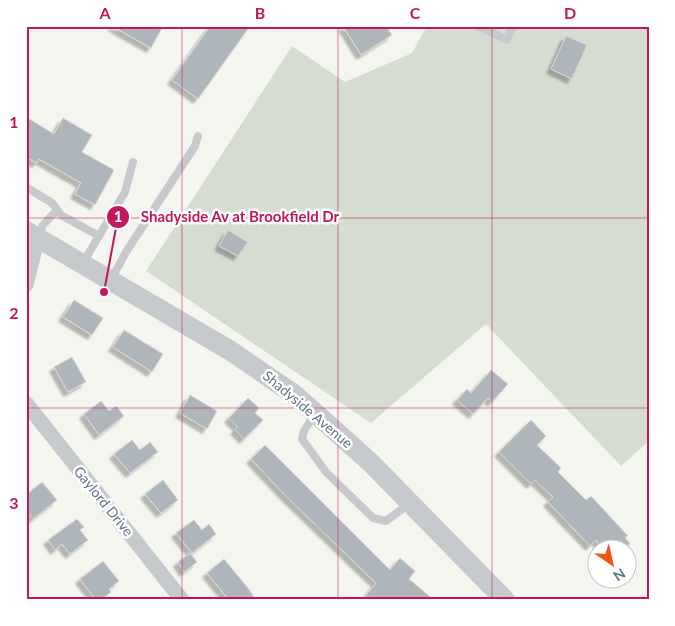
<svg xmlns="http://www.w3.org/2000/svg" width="675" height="626" viewBox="0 0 675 626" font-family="Lato,sans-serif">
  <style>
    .green { fill: #d5ddd1 }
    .building { fill: #aeb6bb; stroke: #d6d6d3; filter: url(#shadow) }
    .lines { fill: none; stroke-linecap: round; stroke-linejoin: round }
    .service { stroke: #c7cacd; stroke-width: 8 }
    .minor { stroke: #c7cacd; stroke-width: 15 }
    .tertiary { stroke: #c7cacd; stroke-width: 20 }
    .grid { fill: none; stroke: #c2185b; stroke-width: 1; stroke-opacity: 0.55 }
    .labels { text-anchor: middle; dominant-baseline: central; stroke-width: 5; stroke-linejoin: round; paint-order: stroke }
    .street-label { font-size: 14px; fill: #617385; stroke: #fff }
    .leader { fill: none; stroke: #c2185b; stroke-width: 2 }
    .callout-dot { fill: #c2185b; stroke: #fff; stroke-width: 2 }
    .mark-label { font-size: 15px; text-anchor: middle; font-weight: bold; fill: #fff }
    .callout-label { font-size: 15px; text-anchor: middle; font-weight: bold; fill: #c2185b; stroke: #fff; stroke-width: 5; stroke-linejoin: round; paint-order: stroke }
    .neatline { fill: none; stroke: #c2185b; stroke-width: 2 }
    .grid-label { font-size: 16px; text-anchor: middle; font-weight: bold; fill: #c2185b }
  </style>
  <defs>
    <filter id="shadow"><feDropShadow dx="-4.5" dy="4.5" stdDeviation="1" flood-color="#0004"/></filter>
  </defs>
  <rect width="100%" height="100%" fill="#f5f5f0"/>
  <!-- green -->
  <path class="green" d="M 427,26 L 649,26 L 649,441 L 621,466 L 486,324 L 371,423 L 146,271 L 292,46 L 345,82 L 412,53 Z"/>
  <!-- building -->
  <g class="building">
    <path d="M 112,26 L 163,26 L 151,48 Z"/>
    <path d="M 210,26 L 250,26 L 198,99 L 172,80 Z"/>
    <path d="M 343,26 L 386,26 L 392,35 L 361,55 Z"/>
    <path d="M 566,36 L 587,45 L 572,79 L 551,69 Z"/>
    <path d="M 26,117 L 54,134 L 63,118 L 92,135 L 82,152 L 114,170 L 95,205 L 75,194 L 81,183 L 39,159 L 37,163 L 26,157 Z"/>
    <path d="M 228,230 L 248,242 L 238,256 L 219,246 Z"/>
    <path d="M 74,300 L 103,318 L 92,335 L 63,317 Z"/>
    <path d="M 124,330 L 163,354 L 152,372 L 113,347 Z"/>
    <path d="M 72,357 L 86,382 L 68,392 L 54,367 Z"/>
    <path d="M 491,370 L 508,384 L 492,402 L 488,398 L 473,414 L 457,400 L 467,389 L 471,393 Z"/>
    <path d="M 190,395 L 217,411 L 207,429 L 180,413 Z"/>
    <path d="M 248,398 L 259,408 L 255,413 L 263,420 L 244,439 L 235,430 L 238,427 L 229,418 Z"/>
    <path d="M 101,401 L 109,411 L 116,406 L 124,416 L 99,435 L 84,414 Z"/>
    <path d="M 531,420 L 546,436 L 537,445 L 561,468 L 558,472 L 586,500 L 591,496 L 628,536 L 625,537 L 630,544 L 623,548 L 603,548 L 596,540 L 590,546 L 548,502 L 553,497 L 535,480 L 531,484 L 499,452 Z"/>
    <path d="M 132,440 L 140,450 L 150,442 L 158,452 L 130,473 L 114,454 Z"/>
    <path d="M 265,445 L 390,570 L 400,558 L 415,571 L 409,579 L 434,600 L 362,600 L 376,583 L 285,495 L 251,459 Z"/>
    <path d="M 163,480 L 178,500 L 161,513 L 145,494 Z"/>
    <path d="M 42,482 L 57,500 L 33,519 L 26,511 L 26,495 Z"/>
    <path d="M 77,519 L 84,527 L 80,530 L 88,540 L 70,554 L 62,544 L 55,550 L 48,540 Z"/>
    <path d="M 194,520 L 202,530 L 209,524 L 216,534 L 192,553 L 176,533 Z"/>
    <path d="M 190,553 L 197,562 L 184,572 L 178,562 Z"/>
    <path d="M 224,559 L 248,588 L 256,600 L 229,600 L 207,573 Z"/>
    <path d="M 103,561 L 119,581 L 109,589 L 111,592 L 101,600 L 96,600 L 80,579 Z"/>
  </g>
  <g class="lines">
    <!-- service -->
    <g class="service">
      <path d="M 478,26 L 507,40 L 513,26"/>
      <path d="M 26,187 L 52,203 L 61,215 L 99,236"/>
      <path d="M 39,237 L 43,225 L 57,210"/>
      <path d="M 83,263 L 125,192 L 133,162"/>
      <path d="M 111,280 L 126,252 L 195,146 L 198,136"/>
      <path d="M 314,415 L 304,431 L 302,439 L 326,472 L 373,518 L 386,521 L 409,504"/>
    </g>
    <!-- minor -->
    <g class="minor">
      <path d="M 26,285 L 38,237"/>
      <path d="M 26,403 L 182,600"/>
    </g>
    <!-- tertiary -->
    <path class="tertiary" d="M 26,231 L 231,351 L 295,395 L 371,463 L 505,600"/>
  </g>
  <!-- grid -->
  <path class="grid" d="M 182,26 L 182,600M 338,26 L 338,600M 492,26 L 492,600M 26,218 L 649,218M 26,408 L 649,408"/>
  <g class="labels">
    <!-- street labels -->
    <g class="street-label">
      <text transform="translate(308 409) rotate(40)">Shadyside Avenue</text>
      <text transform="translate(104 501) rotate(51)">Gaylord Drive</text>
    </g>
  </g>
  <!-- callouts -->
  <path class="leader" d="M104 292L118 217"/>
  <g class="callout-dot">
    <circle cx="104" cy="292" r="5"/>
    <circle cx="118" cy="217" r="12"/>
  </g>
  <g class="mark-label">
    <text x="118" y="222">1</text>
  </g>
  <g class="callout-label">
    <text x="240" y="222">Shadyside Av at Brookfield Dr</text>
  </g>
  <!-- border -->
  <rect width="675" height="626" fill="none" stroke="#ffffff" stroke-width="55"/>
  <!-- north arrow -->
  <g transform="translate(612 564) rotate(146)"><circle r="24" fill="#ffffff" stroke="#c0c7ce"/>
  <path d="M0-4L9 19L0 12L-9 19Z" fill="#f35312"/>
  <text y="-8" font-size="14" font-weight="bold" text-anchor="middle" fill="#617385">N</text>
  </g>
  <rect x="28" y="28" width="620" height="570" class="neatline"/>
  <g class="grid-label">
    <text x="105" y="19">A</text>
    <text x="260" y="19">B</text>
    <text x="415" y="19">C</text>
    <text x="570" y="19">D</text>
    <text x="14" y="128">1</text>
    <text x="14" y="319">2</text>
    <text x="14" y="509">3</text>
  </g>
</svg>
